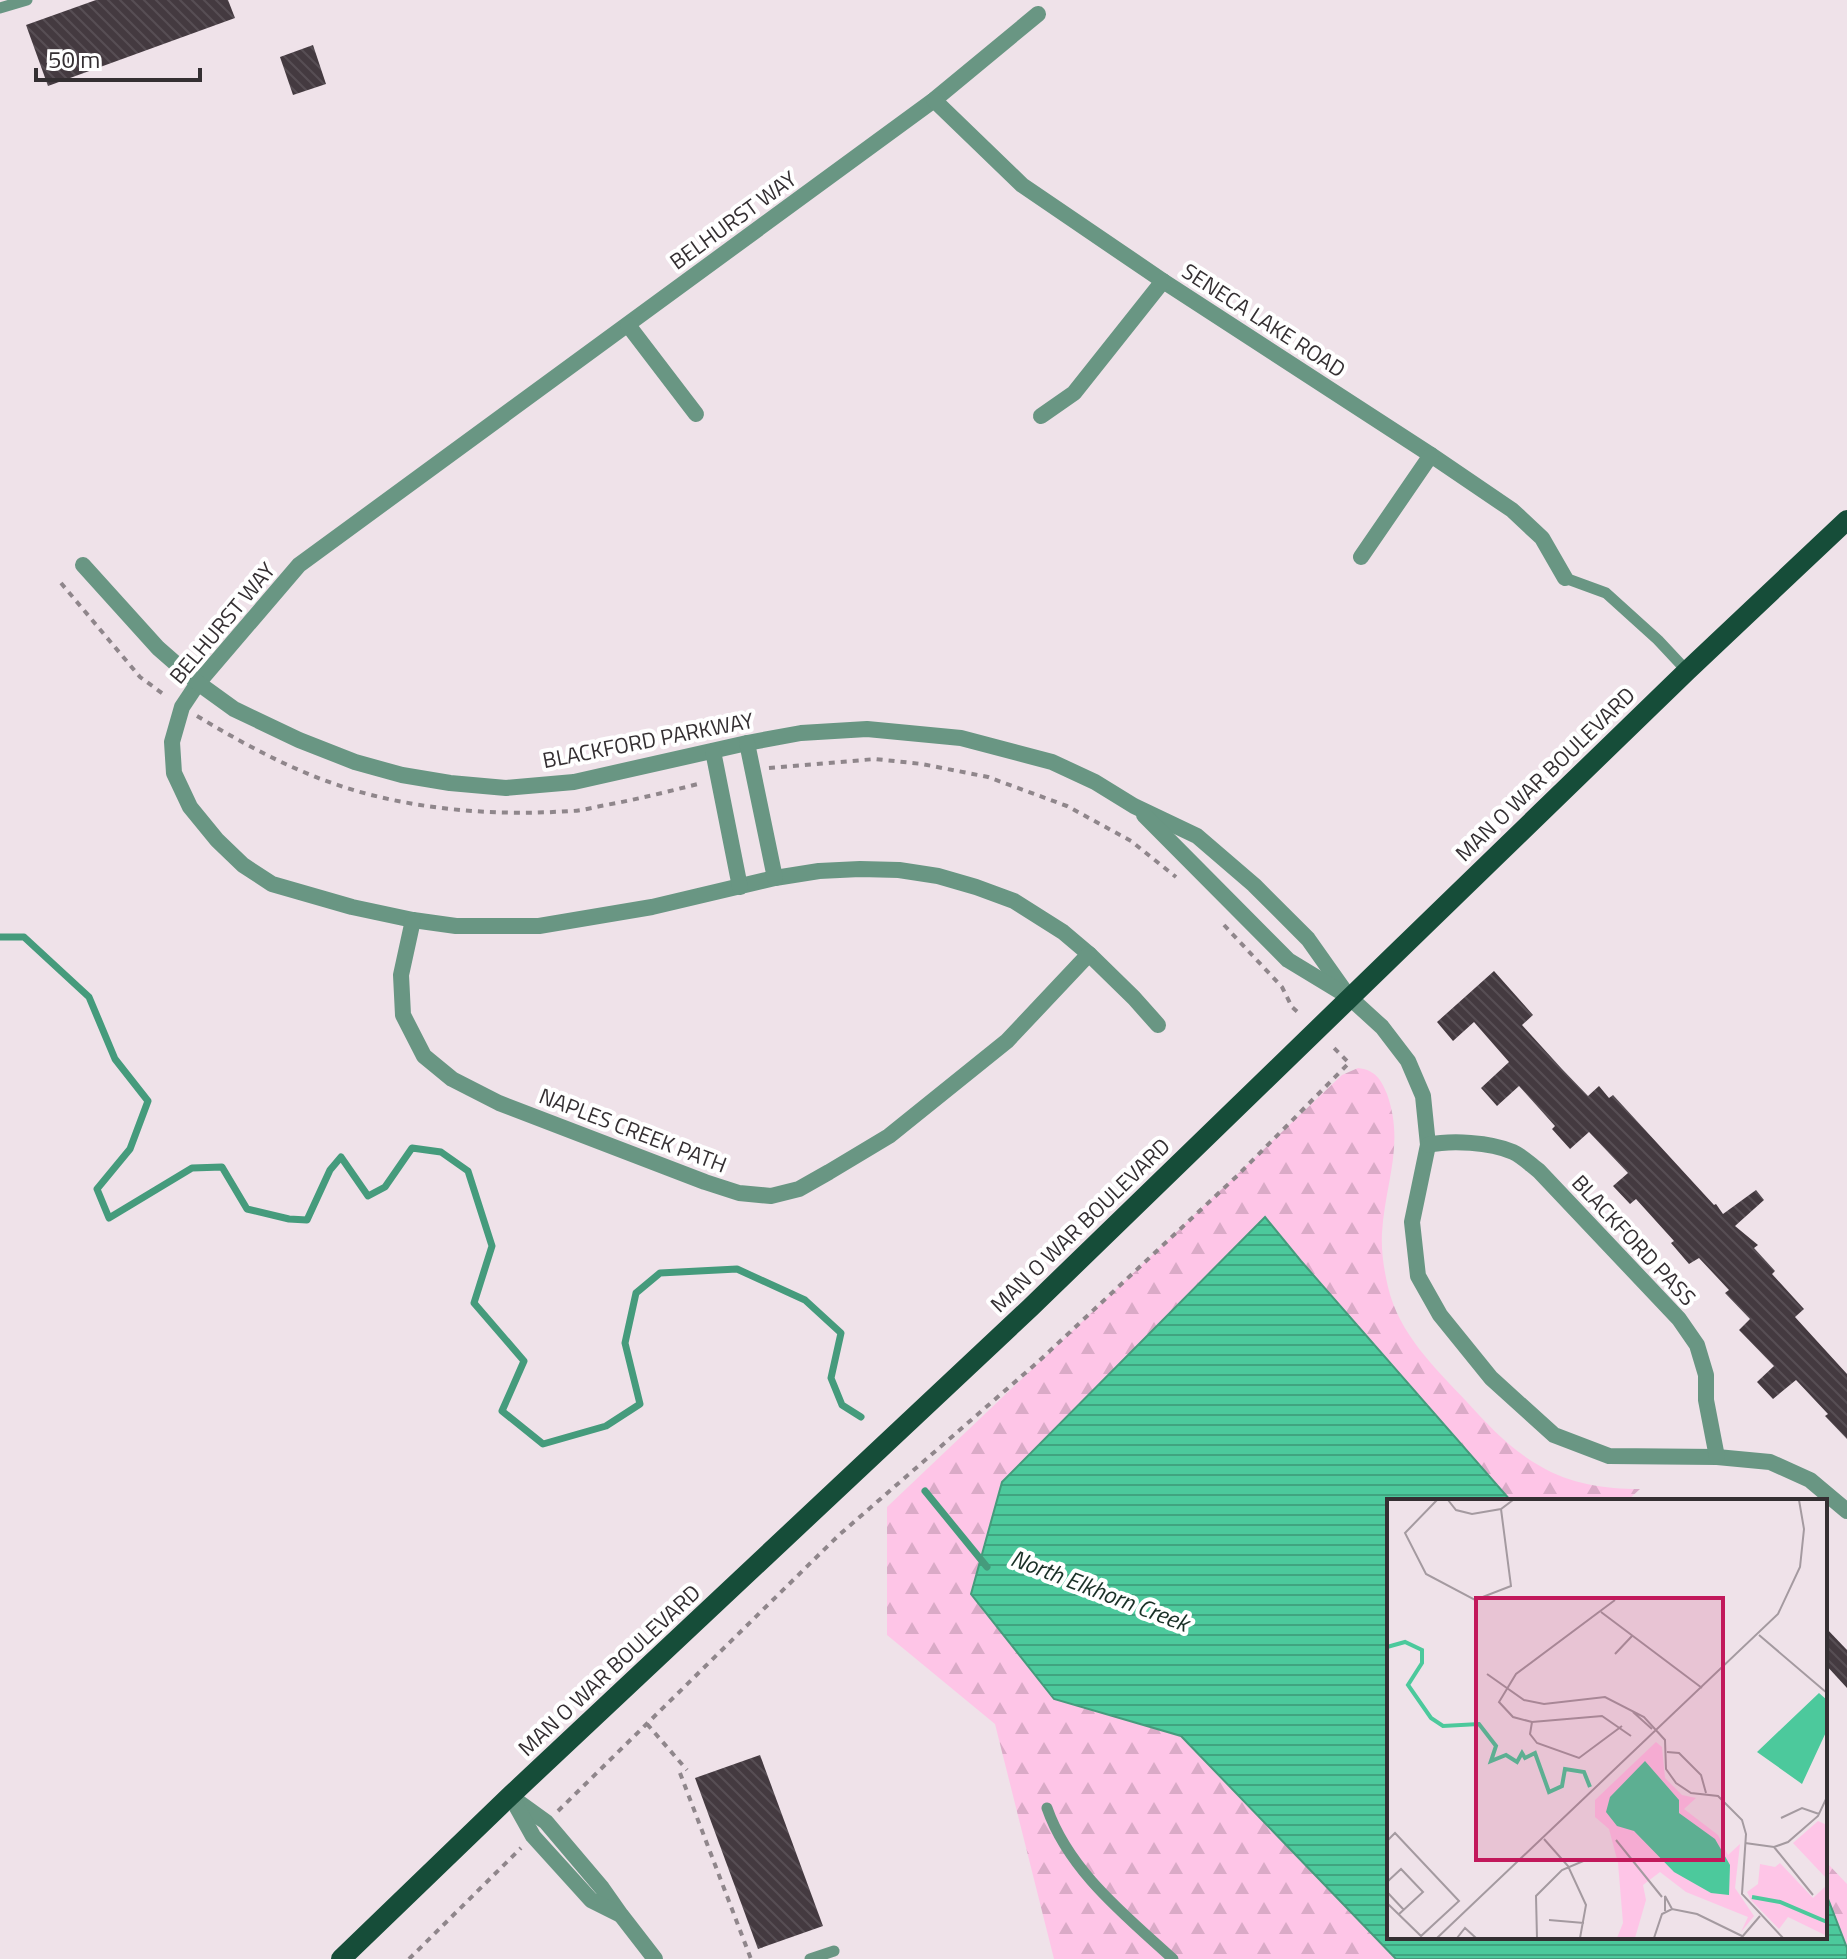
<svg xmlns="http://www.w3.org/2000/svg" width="1847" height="1959" viewBox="0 0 1847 1959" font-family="'Titillium Web',sans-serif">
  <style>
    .forest { fill: url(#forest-firs) }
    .water { fill: url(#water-rules); stroke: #459b7c; stroke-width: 2 }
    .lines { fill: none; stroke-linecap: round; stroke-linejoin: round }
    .stream { stroke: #459b7c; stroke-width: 7 }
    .building { fill: url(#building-back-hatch) }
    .path { stroke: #8f868b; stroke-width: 4; stroke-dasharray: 6 6; stroke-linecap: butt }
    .lane { stroke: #699683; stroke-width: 11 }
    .street { stroke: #699683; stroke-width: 16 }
    .primary { stroke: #164d39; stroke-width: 20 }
    .labels { text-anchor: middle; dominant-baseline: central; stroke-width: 8; stroke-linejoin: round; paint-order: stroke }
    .street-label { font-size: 22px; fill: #342f32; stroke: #fff }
    .water-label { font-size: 24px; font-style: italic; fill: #192f26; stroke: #fff }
    .inset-river { fill: none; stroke: #4cc99c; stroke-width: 4 }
    .inset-road { fill: none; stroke: #a49aa0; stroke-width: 2 }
    .view { fill: #c2185b; fill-opacity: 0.15; stroke: #c2185b; stroke-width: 4 }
    .inset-edge { fill: none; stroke: #342f32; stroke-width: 4 }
  </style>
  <defs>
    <pattern id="forest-firs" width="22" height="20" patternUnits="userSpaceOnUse" patternTransform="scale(2)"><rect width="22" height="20" fill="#fec5e7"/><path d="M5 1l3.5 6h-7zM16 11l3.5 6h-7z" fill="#daaac7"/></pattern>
    <pattern id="water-rules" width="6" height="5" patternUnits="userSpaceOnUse" patternTransform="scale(2)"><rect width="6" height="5" fill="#4cc99c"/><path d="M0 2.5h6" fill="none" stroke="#40a480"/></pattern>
    <pattern id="building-back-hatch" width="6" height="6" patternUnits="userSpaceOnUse" patternTransform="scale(2)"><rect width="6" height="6" fill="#443a40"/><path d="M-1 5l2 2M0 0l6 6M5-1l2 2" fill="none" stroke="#574e54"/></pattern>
  </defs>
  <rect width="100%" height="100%" fill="#efe2e9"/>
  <!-- forest -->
  <path class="forest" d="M 1358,1068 C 1375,1070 1381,1079 1387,1094 C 1405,1144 1385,1183 1382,1233 C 1381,1251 1384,1270 1388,1287 C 1399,1334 1435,1368 1467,1402 C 1489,1426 1511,1450 1540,1466 C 1570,1484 1605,1489 1640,1489 L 1627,1501 L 1389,1501 L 1389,1937 L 1825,1937 L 1825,1849 L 1828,1864 L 1847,1884 L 1847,1959 L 1054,1959 L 995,1724 L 887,1635 L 887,1507 L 1342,1075 Z"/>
  <!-- water -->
  <path class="water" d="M 1265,1217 L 1301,1261 L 1511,1501 L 1389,1501 L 1389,1937 L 1825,1937 L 1825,1891 L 1847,1948 L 1847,1959 L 1396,1959 L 1181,1736 L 1054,1699 L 971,1594 L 1002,1482 Z"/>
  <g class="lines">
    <!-- stream -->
    <g class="stream">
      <path d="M 0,937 L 24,937 L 89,997 L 115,1059 L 148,1101 L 130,1149 L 97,1189 L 109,1218 L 192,1168 L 222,1167 L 247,1209 L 289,1219 L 307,1220 L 330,1170 L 341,1157 L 368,1196 L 385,1187 L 412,1148 L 441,1152 L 468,1171 L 492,1246 L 474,1303 L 524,1361 L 502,1411 L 543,1444 L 606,1426 L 640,1404 L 625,1343 L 636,1293 L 660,1273 L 737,1269 L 805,1300 L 841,1333 L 831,1378 L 842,1405 L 861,1417"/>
      <path d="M 925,1491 L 987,1567"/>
    </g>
  </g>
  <!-- building -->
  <g class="building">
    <path d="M 96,0 L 228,0 L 235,18 L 48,86 L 26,25 Z"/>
    <path d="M 313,45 L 326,84 L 293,95 L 280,57 Z"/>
    <path d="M 1494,971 L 1533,1015 L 1522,1025 L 1562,1069 L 1588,1096 L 1599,1086 L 1609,1098 L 1613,1095 L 1714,1205 L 1716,1204 L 1723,1214 L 1756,1190 L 1764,1200 L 1735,1226 L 1758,1245 L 1754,1248 L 1775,1271 L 1772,1274 L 1804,1309 L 1795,1317 L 1847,1374 L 1847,1439 L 1825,1416 L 1828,1414 L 1796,1380 L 1773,1399 L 1757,1382 L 1774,1366 L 1739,1330 L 1750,1319 L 1725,1293 L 1729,1290 L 1699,1258 L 1689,1264 L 1671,1243 L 1674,1241 L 1636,1199 L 1630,1204 L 1613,1186 L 1628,1173 L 1589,1132 L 1570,1149 L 1552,1129 L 1555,1126 L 1519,1086 L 1497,1106 L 1481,1088 L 1509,1062 L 1474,1022 L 1453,1041 L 1437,1022 Z"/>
    <path d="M 1825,1627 L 1847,1650 L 1847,1688 L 1825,1664 Z"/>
    <path d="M 760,1755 L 823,1926 L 758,1949 L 695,1778 Z"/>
  </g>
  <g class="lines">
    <!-- path -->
    <g class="path">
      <path d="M 61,583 L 140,677 L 166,696"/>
      <path d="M 197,716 C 234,738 271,759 311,775 C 390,808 486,817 570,811 C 582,811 594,807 606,805 C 639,799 670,791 702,783"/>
      <path d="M 769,768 L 875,759 L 922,764 L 988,777 L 1067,806 L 1131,841 L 1176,877"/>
      <path d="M 1224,925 L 1282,987 L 1292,1007 L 1301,1015"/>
      <path d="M 647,1724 L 687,1770"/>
      <path d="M 680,1773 L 751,1959"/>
      <path d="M 558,1811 L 839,1535 L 1039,1361 L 1238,1175 L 1349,1063 L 1330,1044"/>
      <path d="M 409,1959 L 521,1848"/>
    </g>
    <!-- lane -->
    <g class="lane">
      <path d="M 0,8 L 27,0"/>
      <path d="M 1565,578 L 1606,593 L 1658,640 L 1687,671"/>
      <path d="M 1047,1808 C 1069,1871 1125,1915 1173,1959"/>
      <path d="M 810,1959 L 834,1951"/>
    </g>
    <!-- street -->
    <g class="street">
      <path d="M 1038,14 L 934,100 L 299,565 L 198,683 L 182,707 L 172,742 L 174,773 L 190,807 L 217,840 L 243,865 L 272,884 L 352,907 L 413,920 L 456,926 L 539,926 L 652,907 L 775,878 L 819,871 L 860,869 L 899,870 L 938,876 L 976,887 L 1014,901 L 1063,932 L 1089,954 L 1134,998 L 1158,1025"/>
      <path d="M 934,100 L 1022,185 L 1163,281 L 1431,455 L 1512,510 L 1542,538 L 1565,578"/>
      <path d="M 628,325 L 696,414"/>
      <path d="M 1041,416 L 1074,393 L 1163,281"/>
      <path d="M 1361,557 L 1431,455"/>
      <path d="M 83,565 L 158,648 L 198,683 L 234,709 L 299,740 L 355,762 L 402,775 L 450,783 L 506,788 L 574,782 L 747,743 L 801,733 L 867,729 L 961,738 L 1052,762 L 1095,782 L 1134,806 L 1197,836 L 1254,885 L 1308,939 L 1349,997"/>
      <path d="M 747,743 L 775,878"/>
      <path d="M 713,751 L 740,887"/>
      <path d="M 1144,815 L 1288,960 L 1349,997 L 1382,1027 L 1408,1061 L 1423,1096 L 1428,1145 L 1412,1222 L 1418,1276 L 1440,1315 L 1491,1378 L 1554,1435 L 1609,1456 L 1717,1457 L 1770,1462 L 1810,1480 L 1847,1511"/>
      <path d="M 413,920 L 401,975 L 403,1015 L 424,1056 L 452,1079 L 499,1103 L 705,1182 L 739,1193 L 771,1196 L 799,1189 L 829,1172 L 889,1136 L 1007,1041 L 1089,954"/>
      <path d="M 1428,1145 C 1451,1140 1490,1142 1513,1152 C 1522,1156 1531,1165 1539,1171 L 1679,1319 L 1697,1345 L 1706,1375 L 1706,1400 L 1717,1457"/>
      <path d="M 510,1796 L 546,1822 L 602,1888 L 621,1915 L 655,1959"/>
      <path d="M 514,1802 L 533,1836 L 591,1900 L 619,1914"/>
    </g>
    <!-- primary -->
    <path class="primary" d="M 341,1959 L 510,1796 L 1030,1308 L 1687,671 L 1847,520"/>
  </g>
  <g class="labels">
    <!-- street labels -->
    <g class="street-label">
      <text transform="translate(733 220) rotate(-36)">BELHURST WAY</text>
      <text transform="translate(1264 320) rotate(33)">SENECA LAKE ROAD</text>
      <text transform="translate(222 623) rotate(-50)">BELHURST WAY</text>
      <text transform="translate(648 740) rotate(-11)">BLACKFORD PARKWAY</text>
      <text transform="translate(1545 774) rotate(-44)">MAN O WAR BOULEVARD</text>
      <text transform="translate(633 1130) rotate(21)">NAPLES CREEK PATH</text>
      <text transform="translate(1080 1225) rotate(-44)">MAN O WAR BOULEVARD</text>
      <text transform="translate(1634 1240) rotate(47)">BLACKFORD PASS</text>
      <text transform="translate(609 1670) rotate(-43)">MAN O WAR BOULEVARD</text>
    </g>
    <!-- water labels -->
    <g class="water-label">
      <text transform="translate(1100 1590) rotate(21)">North Elkhorn Creek</text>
    </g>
  </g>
  <!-- overview -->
  <g transform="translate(1387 1499)">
    <rect width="440" height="440" fill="#efe2e9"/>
    <path d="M 269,243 L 275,248 L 278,279 L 295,296 L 309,299 L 297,310 L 331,336 L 341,356 L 353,345 L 348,389 L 367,417 L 354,433 L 361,418 L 299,393 L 273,373 L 256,386 L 259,401 L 248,439 L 230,439 L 236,424 L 231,364 L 222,330 L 208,318 L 208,301 ZM 431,322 L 440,326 L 440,380 L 406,344 ZM 393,364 L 426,399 L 440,386 L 440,437 L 401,418 L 392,430 L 364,401 L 360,393 L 371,385 L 373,365 L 388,368 Z" fill="#fec5e7"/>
    <path d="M 432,194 L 440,201 L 440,231 L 415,285 L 370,253 ZM 258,262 L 292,301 L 292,314 L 328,340 L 343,366 L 342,396 L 324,394 L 287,373 L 247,332 L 230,327 L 219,313 L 223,298 Z" fill="#4cc99c"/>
    <path class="inset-river" d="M 0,148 L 18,143 L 35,151 L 35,164 L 21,186 L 44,219 L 56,227 L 92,225 L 109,247 L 104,262 L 119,256 L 130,263 L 135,254 L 138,259 L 148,254 L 162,293 L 175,287 L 178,270 L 197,273 L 203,288M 365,398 L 393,403 L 440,423"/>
    <path class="inset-road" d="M 50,1 L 18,34 L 39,75 L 88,101 L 124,87 L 114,10M 61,1 L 69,11 L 85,15 L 114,10 L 126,1M 228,101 L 129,175 L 112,203 L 126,218 L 145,223 L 215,217 L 244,237M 214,113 L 315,189M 372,136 L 440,194M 228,155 L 245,137M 100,175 L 137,201 L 157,205 L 218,198 L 257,218 L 278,241 L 279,270 L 289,284 L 304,294 L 331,297 L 355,321 L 359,335 L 355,395 L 396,439M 246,213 L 265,230M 145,223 L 143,235 L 150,244 L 192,259 L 235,227M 280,253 L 292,254 L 314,276 L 319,294M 394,319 L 415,309 L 432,315M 157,340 L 181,367 L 199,406 L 193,439M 229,341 L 275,398M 0,342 L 8,334 L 72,402 L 34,437 L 0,404M 358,344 L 387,348 L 401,343 L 431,317 L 440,298M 387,348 L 426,396M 0,383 L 14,370 L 36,393 L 11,416M 0,393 L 17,411M 278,412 L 278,397 L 285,410M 162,421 L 197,424M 355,438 L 373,417M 50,439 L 391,115 L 413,68 L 417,30 L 412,1M 70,439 L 78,429 L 89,439M 150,439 L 149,397 L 175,371 L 201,360M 267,439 L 275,415 L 285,410 L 310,415 L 355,437"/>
    <path class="view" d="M 89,99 L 336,99 L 336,361 L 89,361 Z"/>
    <rect width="440" height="440" class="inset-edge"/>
  </g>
  <!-- scale -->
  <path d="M36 68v12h164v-12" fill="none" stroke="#342f32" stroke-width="4"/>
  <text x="48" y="68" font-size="24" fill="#342f32" stroke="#ffffff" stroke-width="6" paint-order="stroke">50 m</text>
</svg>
